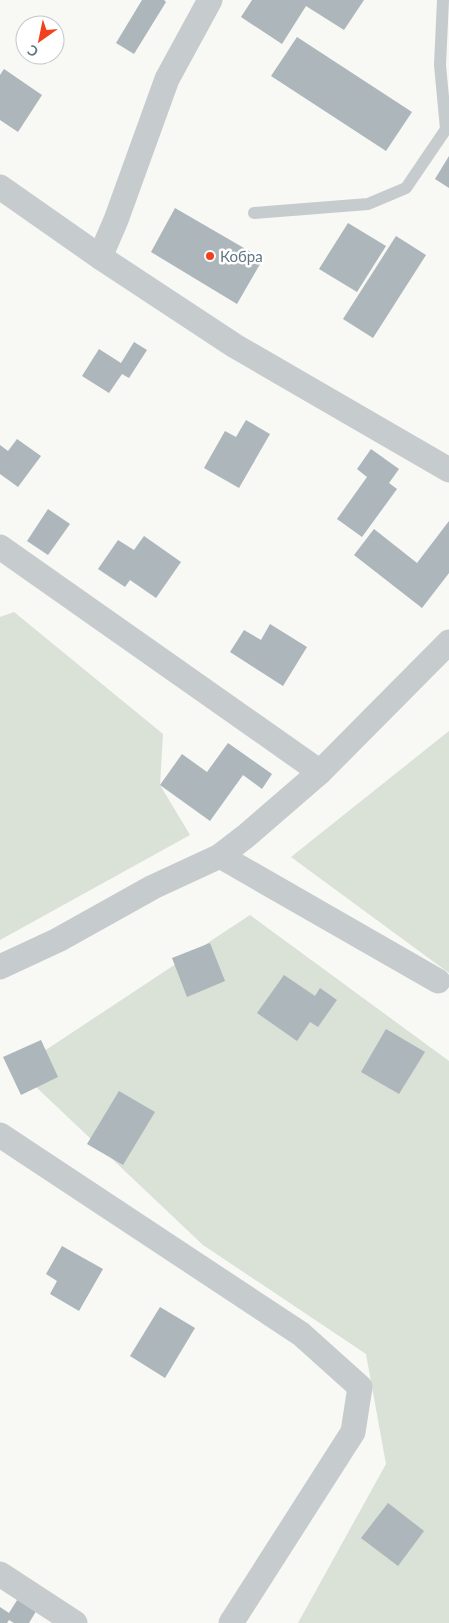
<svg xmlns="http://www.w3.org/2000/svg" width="449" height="1623" viewBox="0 0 449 1623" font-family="Lato,sans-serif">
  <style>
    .green { fill: #dae1d6 }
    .building { fill: #acb6bb }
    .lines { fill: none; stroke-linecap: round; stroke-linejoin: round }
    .service { stroke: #c6cbce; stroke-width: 12 }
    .minor { stroke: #c6cbce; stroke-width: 25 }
    .poi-dot { fill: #f1411d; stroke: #fff; stroke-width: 2 }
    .labels { text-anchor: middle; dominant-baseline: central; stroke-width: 5; stroke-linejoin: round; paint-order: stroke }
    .poi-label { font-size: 15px; fill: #617683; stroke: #fff; text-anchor: start }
  </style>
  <rect width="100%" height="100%" fill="#f8f8f5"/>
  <!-- green -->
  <g class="green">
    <path d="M 14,612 L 163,734 L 160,785 L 190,835 L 0,940 L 0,617 Z"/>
    <path d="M 449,731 L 449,973 L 291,857 Z"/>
    <path d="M 250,915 L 449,1061 L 449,1623 L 298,1623 L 386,1464 L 366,1354 L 203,1245 L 17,1069 Z"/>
  </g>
  <!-- building -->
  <g class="building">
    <path d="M 142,0 L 164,0 L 166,2 L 134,54 L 116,43 Z"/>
    <path d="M 252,0 L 364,0 L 344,30 L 306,6 L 282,44 L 241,17 Z"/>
    <path d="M 297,37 L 412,112 L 386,151 L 271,76 Z"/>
    <path d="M 4,69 L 42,95 L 18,132 L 0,120 L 0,75 Z"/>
    <path d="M 449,156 L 449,188 L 435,179 Z"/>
    <path d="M 175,208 L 263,259 L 237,304 L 151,252 Z"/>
    <path d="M 348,223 L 386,246 L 357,292 L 319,269 Z"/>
    <path d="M 396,236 L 426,255 L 373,338 L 343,319 Z"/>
    <path d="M 134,342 L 147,350 L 129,378 L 122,374 L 109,393 L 82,376 L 99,349 L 121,363 Z"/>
    <path d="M 246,420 L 270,434 L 239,488 L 204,468 L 225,431 L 236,437 Z"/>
    <path d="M 17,439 L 41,456 L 18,487 L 0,474 L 0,445 L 8,451 Z"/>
    <path d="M 371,449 L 399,469 L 389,483 L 397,489 L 362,537 L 337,519 L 367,477 L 357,469 Z"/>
    <path d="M 48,509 L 70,524 L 48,555 L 27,541 Z"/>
    <path d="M 449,521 L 449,573 L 422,608 L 354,555 L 374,529 L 417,563 Z"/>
    <path d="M 144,536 L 181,562 L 156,598 L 130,580 L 125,587 L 98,569 L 118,540 L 134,550 Z"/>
    <path d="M 270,624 L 307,647 L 283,686 L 230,652 L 244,630 L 261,640 Z"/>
    <path d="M 228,743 L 272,774 L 262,789 L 243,775 L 210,821 L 160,785 L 182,754 L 207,772 Z"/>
    <path d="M 210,943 L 225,981 L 187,997 L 172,958 Z"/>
    <path d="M 284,975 L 315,996 L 320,988 L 337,1000 L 318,1027 L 310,1022 L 297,1041 L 257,1013 Z"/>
    <path d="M 386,1029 L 425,1052 L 399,1094 L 361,1072 Z"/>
    <path d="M 41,1040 L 58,1077 L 21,1095 L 3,1057 Z"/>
    <path d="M 119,1091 L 155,1112 L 123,1165 L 87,1144 Z"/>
    <path d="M 62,1246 L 103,1269 L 79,1311 L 50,1294 L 57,1281 L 46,1274 Z"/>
    <path d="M 160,1307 L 195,1328 L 165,1378 L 130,1356 Z"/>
    <path d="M 388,1503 L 424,1531 L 398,1566 L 361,1538 Z"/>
    <path d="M 19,1597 L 38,1608 L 29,1623 L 14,1623 L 9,1620 L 7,1623 L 0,1623 L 0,1607 L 9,1613 Z"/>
  </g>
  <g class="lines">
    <!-- service -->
    <path class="service" d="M 254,213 L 368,204 L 406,188 L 446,129 L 440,65 L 443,0"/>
    <!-- minor -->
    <g class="minor">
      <path d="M 210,0 L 167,79 L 116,220 L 100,257 L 235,346 L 449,470"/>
      <path d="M 0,187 L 100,257"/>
      <path d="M 0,547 L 320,772"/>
      <path d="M 220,856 L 438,981"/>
      <path d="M 0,967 L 58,940 L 153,887 L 220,856 L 246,836 L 320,772 L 449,642"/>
      <path d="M 0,1135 L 301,1334 L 360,1387 L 353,1432 L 231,1623"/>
      <path d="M 0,1574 L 75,1623"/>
    </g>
  </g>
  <!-- markers -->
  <circle class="poi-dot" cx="210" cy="256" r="5"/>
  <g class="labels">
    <!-- poi labels -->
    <g class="poi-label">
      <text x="220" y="256">Кобра</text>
    </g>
  </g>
  <!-- north arrow -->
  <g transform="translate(40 40) rotate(213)"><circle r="24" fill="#ffffff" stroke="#c0c8cd"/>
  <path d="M0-4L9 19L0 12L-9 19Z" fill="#f1411d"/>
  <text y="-8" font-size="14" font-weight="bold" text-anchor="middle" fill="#617683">С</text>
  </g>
</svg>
